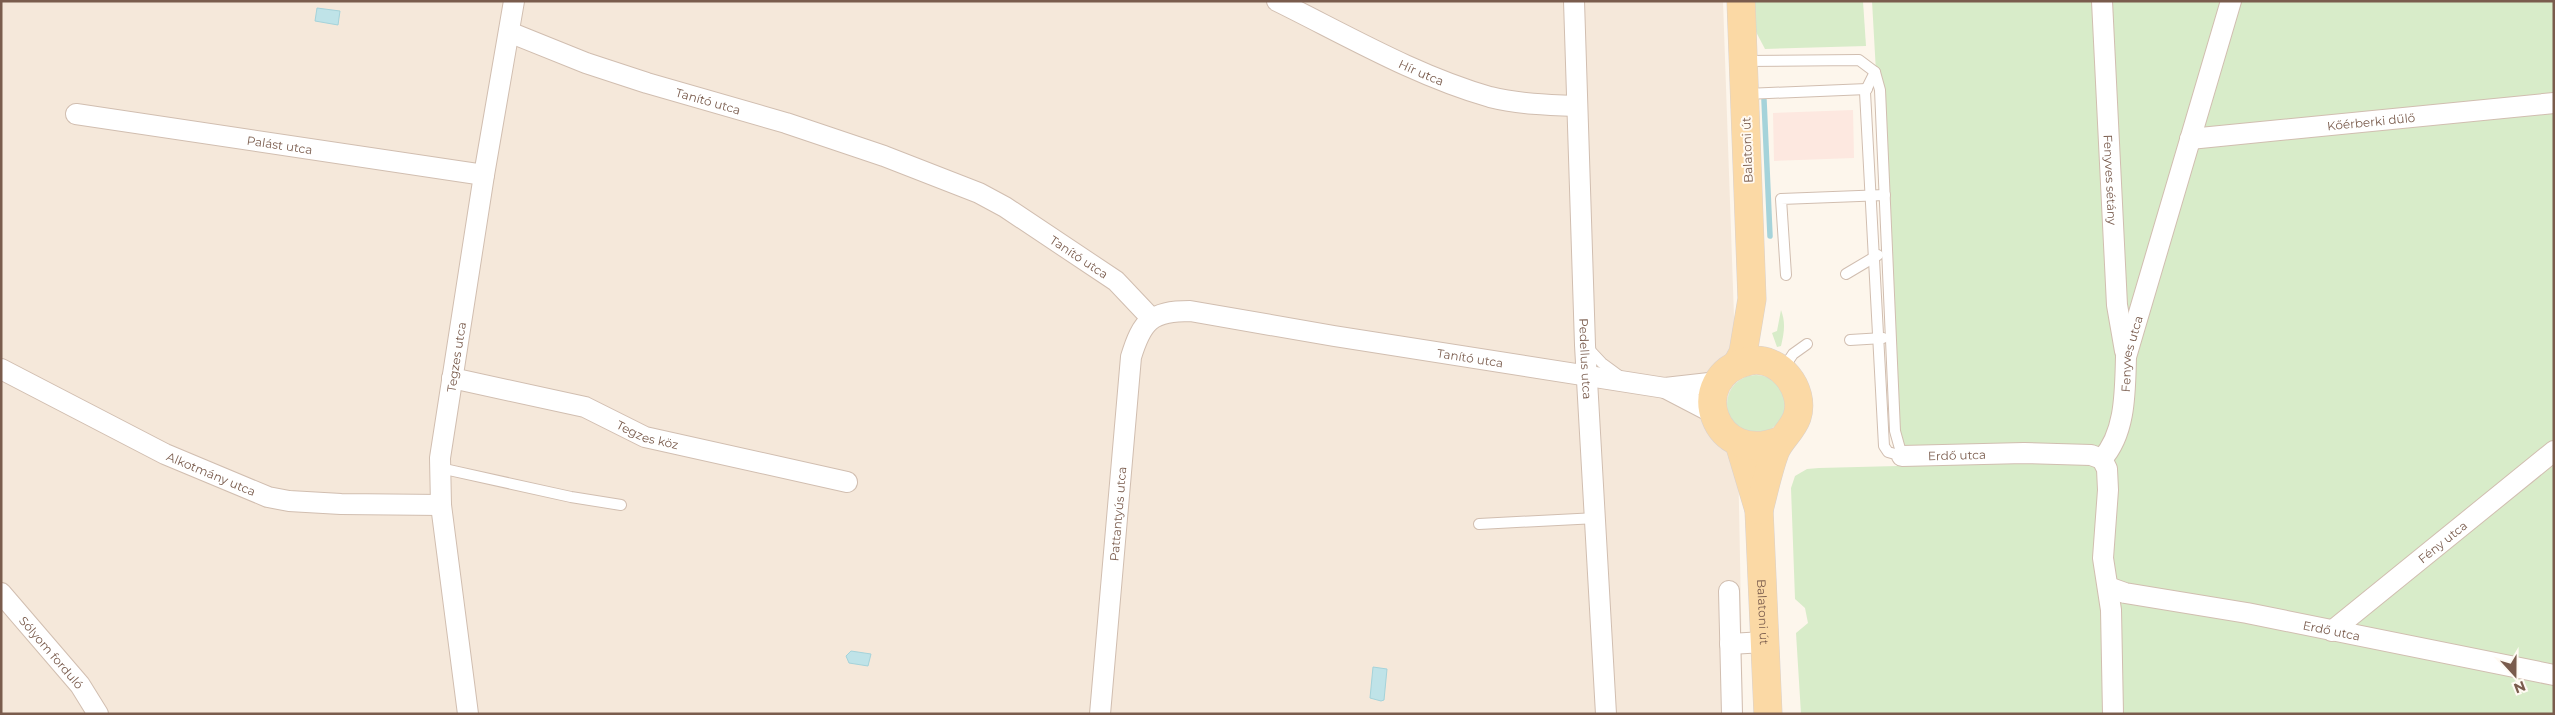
<svg xmlns="http://www.w3.org/2000/svg" width="2555" height="715" viewBox="0 0 2555 715" font-family="Montserrat,sans-serif">
  <style>
    .residential { fill: #f5e8da }
    .commercial { fill: #fde8e0 }
    .green { fill: #d8ecc9 }
    .water { fill: #bfe3e8; stroke: #a5d3da }
    .lines { fill: none; stroke-linecap: round; stroke-linejoin: round }
    .stream { stroke: #a5d3da; stroke-width: 5.5 }
    .service-casing { stroke: #d1beb0; stroke-width: 12 }
    .minor-casing { stroke: #d1beb0; stroke-width: 22 }
    .primary-casing { stroke: #dad1cd; stroke-width: 29 }
    .service { stroke: #fff; stroke-width: 10 }
    .minor { stroke: #fff; stroke-width: 20 }
    .primary { stroke: #fbd9a5; stroke-width: 28 }
    .labels { text-anchor: middle; dominant-baseline: central; stroke-width: 4; stroke-linejoin: round; paint-order: stroke }
    .street-label { font-size: 12px; fill: #7a5c4d; stroke: #fffaf3 }
  </style>
  <rect width="100%" height="100%" fill="#fdf6ec"/>
  <!-- residential -->
  <path class="residential" d="M 1,1 L 1723,1 L 1737,403 L 1743,714 L 1,714 Z"/>
  <!-- commercial -->
  <path class="commercial" d="M 1853,110 L 1854,158 L 1774,161 L 1773,113 Z"/>
  <!-- green -->
  <g class="green">
    <path d="M 1755,1 L 1863,1 L 1866,46 L 1765,49 L 1755,30 Z"/>
    <path d="M 1872,1 L 2554,1 L 2554,714 L 1801,714 L 1796,633 L 1808,623 L 1805,608 L 1795,599 L 1791,488 L 1795,476 L 1807,469 L 1819,468 L 1897,466 L 1902,456 L 1897,445 Z"/>
    <path d="M 1781,310 C 1786,323 1784,333 1781,346 L 1777,347 L 1772,333 L 1777,331 Z"/>
    <circle cx="1756" cy="404" r="29"/>
  </g>
  <!-- water -->
  <g class="water">
    <path d="M 317,8 L 340,11 L 338,25 L 315,21 Z"/>
    <path d="M 851,651 L 871,654 L 868,666 L 849,663 L 846,656 Z"/>
    <path d="M 1373,667 L 1387,669 L 1384,700 L 1381,701 L 1370,698 Z"/>
  </g>
  <g class="lines">
    <!-- stream -->
    <path class="stream" d="M 1764,100 L 1770,236"/>
    <defs>
      <g id="service">
        <path d="M 1744,61 L 1859,60 L 1875,72 L 1880,90 L 1895,431 L 1902,456"/>
        <path d="M 1875,72 L 1865,92 L 1884,446 L 1888,452 L 1902,456"/>
        <path d="M 1746,94 L 1867,89"/>
        <path d="M 1846,274 L 1878,255"/>
        <path d="M 1786,275 L 1781,199 L 1885,195"/>
        <path d="M 1850,340 L 1883,338"/>
        <path d="M 1587,347 L 1602,363 L 1621,377"/>
        <path d="M 1783,369 L 1793,354 L 1807,344"/>
        <path d="M 440,468 L 571,497 L 621,505"/>
        <path d="M 1479,524 L 1597,518"/>
      </g>
      <g id="minor">
        <path id="s1" d="M 1277,1 C 1346,35 1416,76 1490,97 C 1518,104 1548,105 1577,106"/>
        <path id="s2" d="M 1574,1 L 1585,345 L 1606,714"/>
        <path id="s3" d="M 2102,1 L 2117,305 L 2125,351"/>
        <path id="s4" d="M 509,32 L 586,63 L 647,83 L 786,123 L 884,156 L 979,193 L 1005,207 L 1116,281 L 1151,318"/>
        <path id="s5" d="M 76,114 L 484,175"/>
        <path id="s6" d="M 2190,139 L 2554,103"/>
        <path id="s7" d="M 1,369 L 165,454 L 268,497 L 289,501 L 341,504 L 441,505"/>
        <path id="s8" d="M 452,378 L 585,407 L 645,437 L 847,482"/>
        <path d="M 1665,388 L 1713,413"/>
        <path id="s9" d="M 1902,456 L 2024,453 L 2091,455 L 2102,459"/>
        <path id="s10" d="M 2102,459 C 2126,433 2125,390 2126,357 L 2231,1"/>
        <path d="M 2102,459 L 2107,469 L 2108,490 L 2103,558 L 2111,610 L 2113,714"/>
        <path id="s11" d="M 2108,587 L 2125,593 L 2247,613 L 2554,675"/>
        <path d="M 1729,591 L 1732,714"/>
        <path id="s12" d="M 1,593 L 80,685 L 98,714"/>
        <path id="s13" d="M 2332,631 L 2554,451"/>
        <path d="M 1730,644 L 1764,642"/>
        <path id="s14" d="M 468,714 L 441,505 L 440,458 L 484,175 L 514,1"/>
        <path id="s15" d="M 1100,714 L 1131,357 C 1142,321 1151,311 1190,311 L 1334,336 L 1665,388 L 1718,382"/>
      </g>
      <g id="primary">
        <path d="M 1737,364 L 1743,353 L 1752,299 L 1741,1"/>
        <path id="s16" d="M 1739,443 L 1759,510 L 1768,714"/>
        <path d="M 1759,510 C 1764,491 1768,471 1775,452 C 1780,439 1792,431 1797,417 C 1806,389 1779,355 1749,361 C 1683,376 1714,469 1781,440"/>
      </g>
    </defs>
    <!-- service casing -->
    <use href="#service" class="service-casing"/>
    <!-- minor casing -->
    <use href="#minor" class="minor-casing"/>
    <!-- primary casing -->
    <use href="#primary" class="primary-casing"/>
    <!-- service -->
    <use href="#service" class="service"/>
    <!-- minor -->
    <use href="#minor" class="minor"/>
    <!-- primary -->
    <use href="#primary" class="primary"/>
  </g>
  <g class="labels">
    <!-- street labels -->
    <g class="street-label">
      <text stroke="none"><textPath href="#s1" startOffset="161">Hír utca</textPath></text>
      <text stroke="none"><textPath href="#s4" startOffset="211">Tanító utca</textPath></text>
      <text stroke="none"><textPath href="#s6" startOffset="182">Kőérberki dűlő</textPath></text>
      <text stroke="none"><textPath href="#s5" startOffset="206">Palást utca</textPath></text>
      <text transform="translate(1747 150) rotate(-92)">Balatoni út</text>
      <text stroke="none"><textPath href="#s3" startOffset="179">Fenyves sétány</textPath></text>
      <text stroke="none"><textPath href="#s4" startOffset="616">Tanító utca</textPath></text>
      <text stroke="none"><textPath href="#s10" startOffset="111">Fenyves utca</textPath></text>
      <text stroke="none"><textPath href="#s14" startOffset="360">Tegzes utca</textPath></text>
      <text stroke="none"><textPath href="#s15" startOffset="726">Tanító utca</textPath></text>
      <text stroke="none"><textPath href="#s2" startOffset="358">Pedellus utca</textPath></text>
      <text stroke="none"><textPath href="#s8" startOffset="205">Tegzes köz</textPath></text>
      <text stroke="none"><textPath href="#s9" startOffset="55">Erdő utca</textPath></text>
      <text stroke="none"><textPath href="#s7" startOffset="235">Alkotmány utca</textPath></text>
      <text stroke="none"><textPath href="#s15" startOffset="201">Pattantyús utca</textPath></text>
      <text stroke="none"><textPath href="#s13" startOffset="142">Fény utca</textPath></text>
      <text stroke="none"><textPath href="#s16" startOffset="172">Balatoni út</textPath></text>
      <text stroke="none"><textPath href="#s11" startOffset="228">Erdő utca</textPath></text>
      <text stroke="none"><textPath href="#s12" startOffset="78">Sólyom forduló</textPath></text>
    </g>
  </g>
  <!-- border -->
  <rect width="2555" height="715" fill="none" stroke="#7a5c4d" stroke-width="5"/>
  <!-- north arrow -->
  <g transform="translate(2515 675) rotate(159)" stroke="#fffaf3" stroke-width="4" paint-order="stroke">
  <path d="M0-4L9 19L0 12L-9 19Z" fill="#7a5c4d"/>
  <text y="-8" font-size="14" font-weight="bold" text-anchor="middle" fill="#7a5c4d">N</text>
  </g>
</svg>
